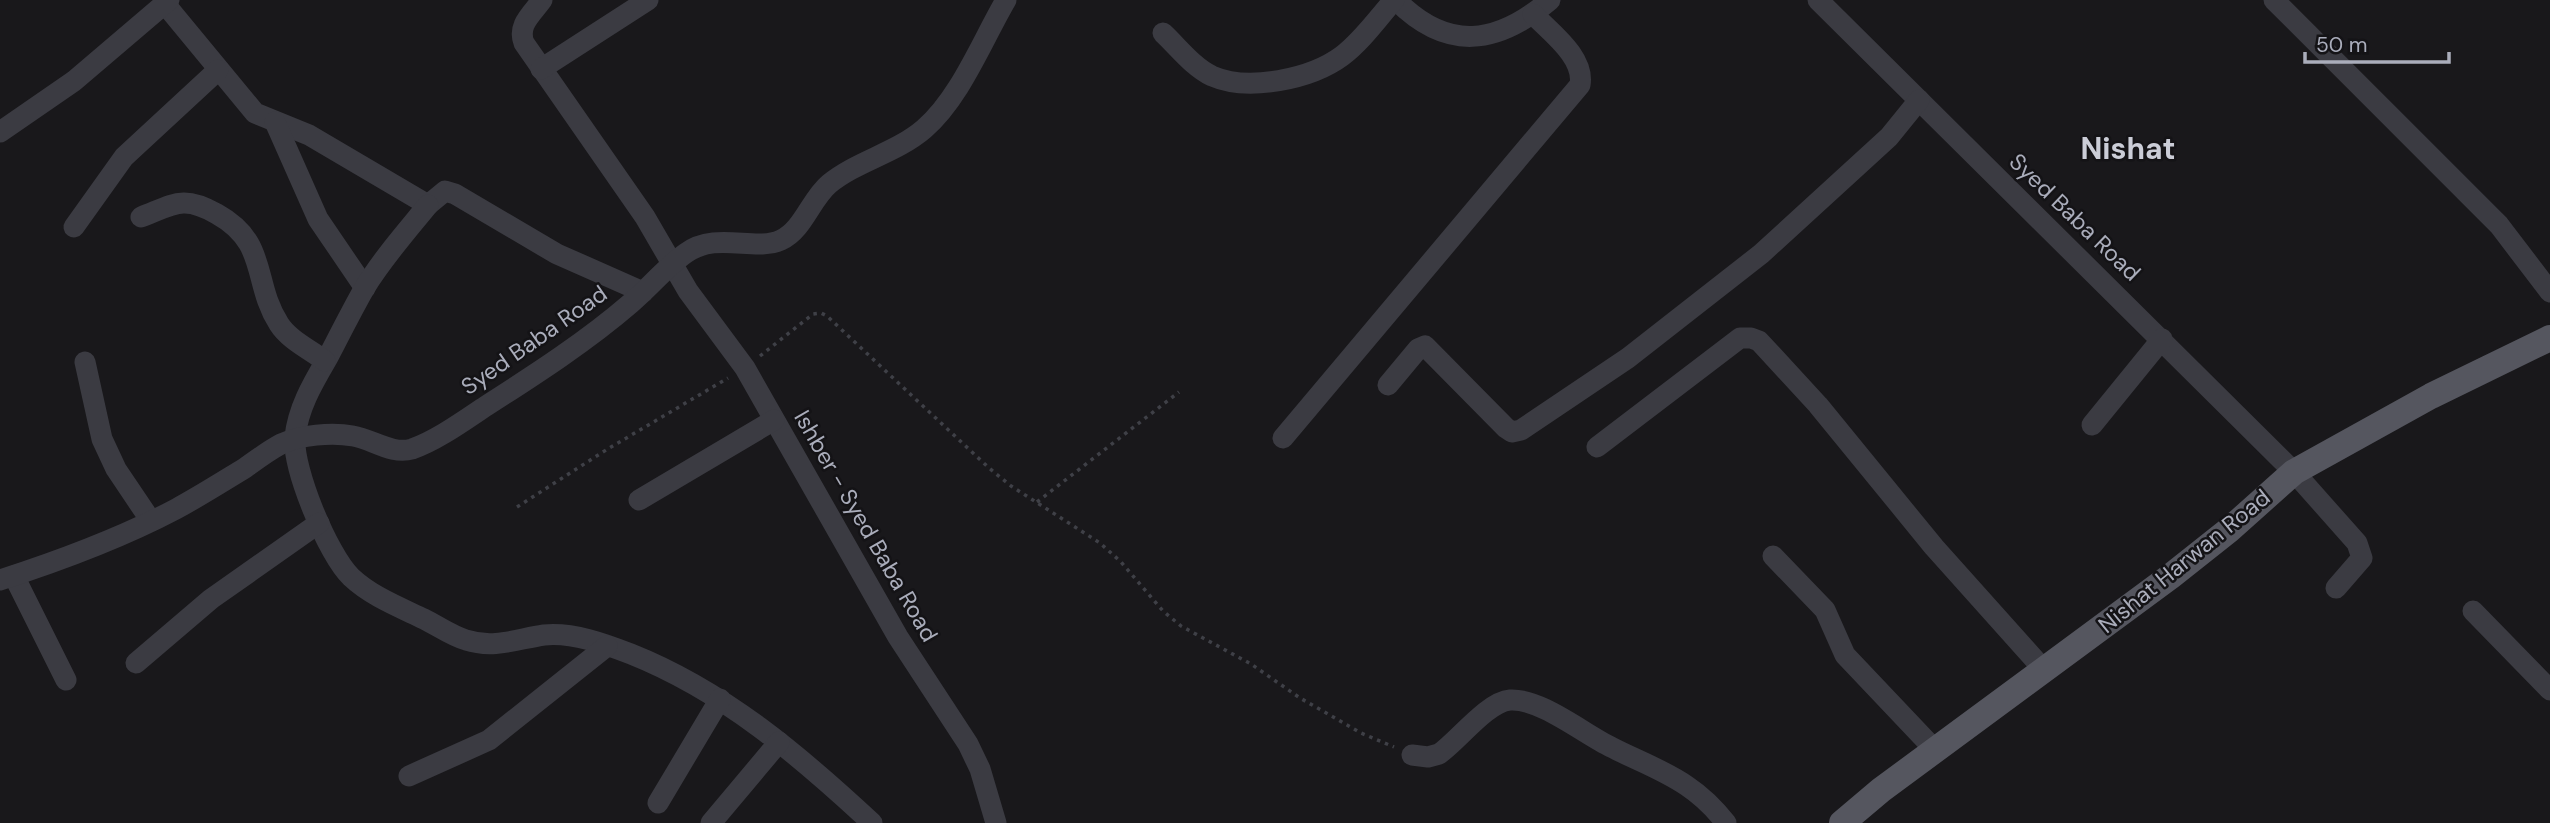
<svg xmlns="http://www.w3.org/2000/svg" width="2550" height="823" viewBox="0 0 2550 823" font-family="'DM Sans',sans-serif">
  <style>
    .lines { fill: none; stroke-linecap: round; stroke-linejoin: round }
    .path { stroke: #3f4047; stroke-width: 3.5; stroke-dasharray: 3.5 5; stroke-linecap: butt }
    .minor { stroke: #3b3b42; stroke-width: 21 }
    .major { stroke: #55565f; stroke-width: 26 }
    .labels { text-anchor: middle; dominant-baseline: central; stroke-width: 5; stroke-linejoin: round; paint-order: stroke }
    .street-label { font-size: 23px; fill: #aaadbb; stroke: #141316 }
    .district-label { font-size: 30px; font-weight: bold; fill: #cbcdd7; stroke: #141316 }
  </style>
  <rect width="100%" height="100%" fill="#19181b"/>
  <g class="lines">
    <!-- path -->
    <g class="path">
      <path d="M 760,356 L 813,314 L 821,313 L 827,316 L 989,468 L 1011,486 L 1100,543 L 1121,562 L 1163,611 L 1181,626 L 1251,664 L 1300,698 L 1361,733 L 1394,747"/>
      <path d="M 1037,502 L 1179,392"/>
      <path d="M 517,507 L 606,450 L 728,378"/>
    </g>
    <!-- minor -->
    <g class="minor">
      <path d="M 542,0 C 532,14 517,25 524,43 L 645,217 L 688,291 L 745,368 L 898,637 L 968,744 L 980,769 L 996,823"/>
      <path d="M 1396,0 C 1447,52 1497,45 1550,0"/>
      <path d="M 1818,0 L 2294,472 L 2357,543 L 2362,558 L 2336,588"/>
      <path d="M 2274,0 L 2499,225 L 2550,292"/>
      <path d="M 165,4 L 255,113 L 309,135 L 428,205 L 445,191 L 455,194 L 557,254 L 643,292"/>
      <path d="M 1163,33 C 1178,47 1193,67 1212,76 C 1248,92 1311,79 1342,56 C 1362,41 1378,18 1394,0"/>
      <path d="M 541,69 L 648,0"/>
      <path d="M 275,122 L 318,219 L 365,288"/>
      <path d="M 0,132 L 74,81 L 169,0"/>
      <path d="M 428,205 C 406,232 382,259 364,289 C 351,312 339,336 327,359 C 313,383 298,408 295,437 C 292,468 328,555 351,577 C 371,596 399,607 424,619 C 438,626 452,636 466,640 C 494,649 517,639 544,635 C 573,632 605,644 631,654 C 724,691 800,756 872,823"/>
      <path d="M 141,217 C 175,204 183,195 217,214 C 269,243 252,282 279,324 C 289,340 311,350 325,361"/>
      <path d="M 74,227 L 124,157 L 218,70"/>
      <path d="M 85,362 L 102,439 L 116,469 L 151,521"/>
      <path d="M 1388,385 L 1418,349 L 1425,346 L 1506,428 L 1512,432 L 1521,430 L 1628,358 L 1761,254 L 1889,137 L 1919,100"/>
      <path d="M 2092,425 L 2162,339"/>
      <path d="M 1283,438 L 1580,85 C 1585,57 1551,33 1533,14"/>
      <path d="M 1597,447 L 1740,338 L 1751,338 L 1759,341 L 1818,405 L 1934,547 L 2044,670"/>
      <path d="M 639,500 L 774,420"/>
      <path d="M 1773,556 L 1825,610 L 1845,655 L 1936,751"/>
      <path d="M 14,576 L 66,680"/>
      <path d="M 0,580 C 59,561 121,538 176,509 C 200,496 222,482 245,468 C 256,460 268,451 281,444 C 300,435 332,432 353,436 C 372,439 392,455 412,449 C 436,441 465,420 486,406 C 536,374 587,341 631,303 C 650,287 666,267 686,253 C 716,231 755,252 781,240 C 803,230 811,199 829,184 C 857,161 896,153 924,129 C 960,98 982,41 1006,0"/>
      <path d="M 2473,611 L 2550,690"/>
      <path d="M 136,663 L 211,599 L 319,523"/>
      <path d="M 1412,755 L 1428,757 L 1439,754 C 1458,741 1487,702 1510,700 C 1540,698 1584,734 1611,747 C 1636,760 1664,770 1687,786 C 1702,796 1715,809 1726,823"/>
      <path d="M 409,776 L 489,740 L 607,646"/>
      <path d="M 658,803 L 720,699"/>
      <path d="M 711,823 L 779,742"/>
    </g>
    <!-- major -->
    <path class="major" d="M 1842,823 L 1881,790 L 2171,576 L 2229,530 L 2294,472 L 2431,396 L 2550,338"/>
  </g>
  <g class="labels">
    <!-- street labels -->
    <g class="street-label">
      <text transform="translate(2075 217) rotate(44)">Syed Baba Road</text>
      <text transform="translate(534 340) rotate(-35)">Syed Baba Road</text>
      <text transform="translate(866 526) rotate(60)">Ishber - Syed Baba Road</text>
      <text transform="translate(2184 561) rotate(-39)">Nishat Harwan Road</text>
    </g>
    <!-- district labels -->
    <g class="district-label">
      <text x="2128" y="148">Nishat</text>
    </g>
  </g>
  <!-- scale -->
  <path d="M2305 52v10h144v-10" fill="none" stroke="#aaadbb" stroke-width="3.5"/>
  <text x="2316" y="52" font-size="21" fill="#aaadbb" stroke="#141316" stroke-width="5" paint-order="stroke">50 m</text>
</svg>
